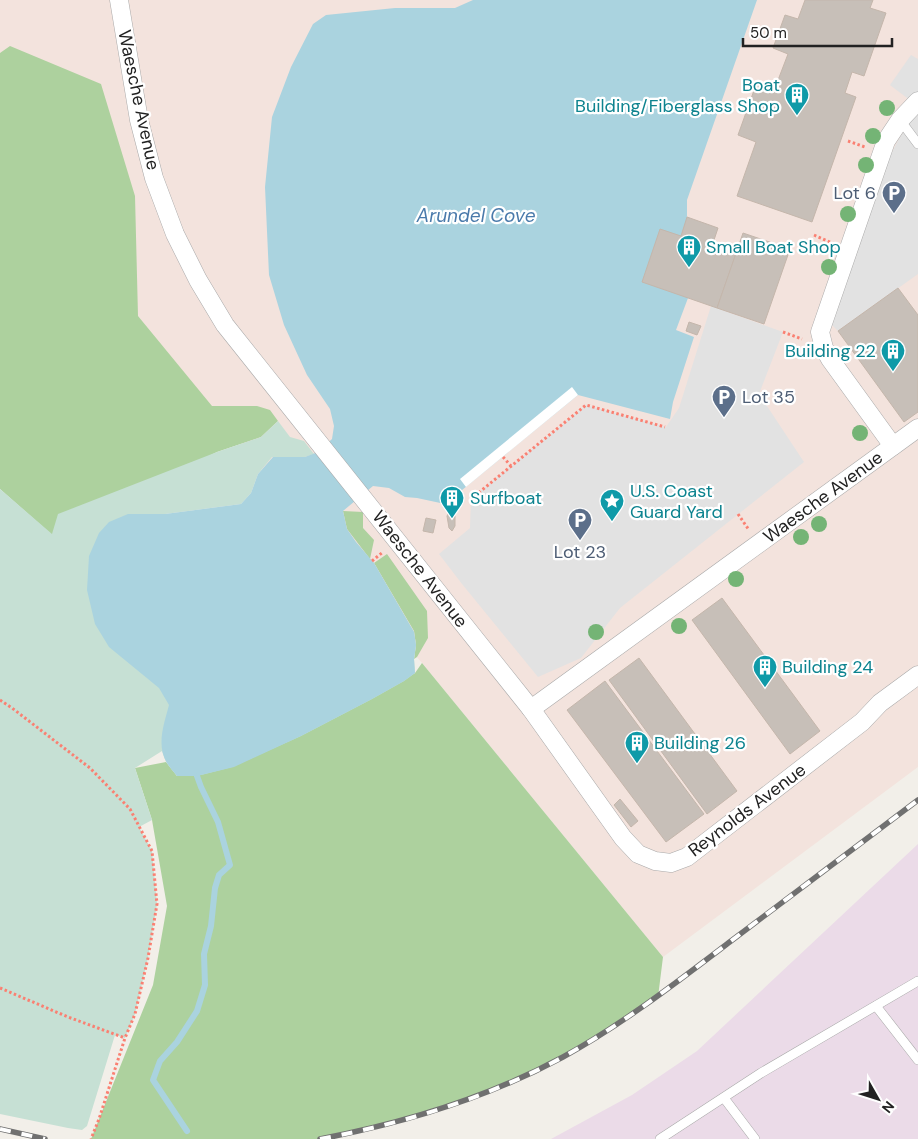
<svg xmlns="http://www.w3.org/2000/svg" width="918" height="1139" viewBox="0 0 918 1139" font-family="'DM Sans',sans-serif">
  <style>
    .industrial { fill: #ebdbe8 }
    .military { fill: #f3e3dd }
    .forest { fill: #add19e }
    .wetland { fill: #c6e0d4 }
    .parking { fill: #e2e2e2 }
    .water { fill: #aad3df }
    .pier { fill: #fff }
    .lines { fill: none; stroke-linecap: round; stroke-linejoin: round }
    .stream { stroke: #aad3df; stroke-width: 6 }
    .building { fill: #c7bfb8; stroke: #c4b6ab }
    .service-casing { stroke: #a9a9a9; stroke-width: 10 }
    .minor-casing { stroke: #a9a9a9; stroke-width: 19 }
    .path { stroke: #fa8072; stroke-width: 3; stroke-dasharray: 2.5 2.5; stroke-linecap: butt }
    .service { stroke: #fff; stroke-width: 9 }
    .minor { stroke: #fff; stroke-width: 18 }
    .rail-casing { stroke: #707070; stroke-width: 5.5 }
    .rail { stroke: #fff; stroke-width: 4; stroke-dasharray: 11; stroke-linecap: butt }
    .tree { fill: #74b475 }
    .labels { text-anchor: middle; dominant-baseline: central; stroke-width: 4.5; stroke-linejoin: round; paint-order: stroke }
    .culture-label { font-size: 18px; fill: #0d838f; stroke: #fff; text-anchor: start }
    .street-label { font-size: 18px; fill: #222; stroke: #fff }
    .service-label { font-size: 18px; fill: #4e5e75; stroke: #fff; text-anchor: end }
    .water-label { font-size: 19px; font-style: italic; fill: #4a7aab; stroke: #fff }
  </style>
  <rect width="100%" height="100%" fill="#f2efe9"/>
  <!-- industrial -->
  <path class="industrial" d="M 918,844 L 918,1139 L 551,1139 L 632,1095 L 697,1051 Z"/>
  <!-- military -->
  <path class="military" d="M 0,0 L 918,0 L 918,767 L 663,957 L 422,663 L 400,638 L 0,147 Z"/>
  <!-- forest -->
  <g class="forest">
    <path d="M 10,46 L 101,84 L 135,196 L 138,316 L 212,406 L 257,406 L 270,410 L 278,421 L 261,437 L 217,452 L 52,535 L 0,489 L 0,53 Z"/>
    <path d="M 343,511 L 363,512 L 363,528 L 374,540 L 370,559 L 347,529 Z"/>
    <path d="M 387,554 L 427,611 L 428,638 L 417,657 L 414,659 L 416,645 L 414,631 L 374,563 Z"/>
    <path d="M 422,663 L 663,957 L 658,997 C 626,1018 595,1040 561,1058 C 529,1075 495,1090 460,1103 C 415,1120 368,1130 320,1139 L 91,1139 L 153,985 L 167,906 L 152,820 L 135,768 L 166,762 L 177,776 L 415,673 Z"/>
  </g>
  <!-- wetland -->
  <path class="wetland" d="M 278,421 L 290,437 L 304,441 L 314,454 L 305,457 L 272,457 L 258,474 L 251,493 L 241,504 L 165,514 L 128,514 L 370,559 L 374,563 L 414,632 L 416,645 L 414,659 L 415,673 L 404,681 L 372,699 L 301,736 L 232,767 L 197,776 L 177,776 L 166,762 L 162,751 L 135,768 L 152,820 L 139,827 L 152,851 L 157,904 L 148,958 L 135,1014 L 125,1038 L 115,1035 L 87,1126 L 82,1130 L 68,1128 L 0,1114 L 0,489 L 52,534 L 58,514 L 217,452 L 261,437 Z"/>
  <!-- parking -->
  <g class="parking">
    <path d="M 911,55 L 918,59 L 918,101 L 915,104 L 890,85 Z"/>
    <path d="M 918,113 L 918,274 L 838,331 L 832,325 L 891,154 L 899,139 L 912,118 Z"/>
    <path d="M 711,306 L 783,332 L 759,394 L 804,462 L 620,608 L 581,658 L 538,677 L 462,584 L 439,554 L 470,528 L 471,499 L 586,405 L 666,427 L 679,408 Z"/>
  </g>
  <!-- water -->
  <path class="water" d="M 473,0 L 757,0 L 687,200 L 687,217 L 712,246 L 688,298 L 676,330 L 694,337 L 673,402 L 670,419 L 578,395 L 445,504 L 417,498 L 405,497 L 389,488 L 373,486 L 343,511 L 347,529 L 356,542 L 374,563 L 414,632 L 416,645 L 414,659 L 415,673 L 404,681 L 372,699 L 301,736 L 234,767 L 197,776 L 177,776 C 174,772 170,768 167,763 C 156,745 164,724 169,705 L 159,688 L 109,647 L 95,624 L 87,590 L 89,556 L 99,533 L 109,522 L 128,514 L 165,514 L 241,504 L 251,493 L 258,474 L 273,457 L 305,457 L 318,452 L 332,439 L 334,426 L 330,409 L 307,375 L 284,325 L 269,275 L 265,187 L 272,117 L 291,67 L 313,24 L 326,15 L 395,8 L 455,8 Z"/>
  <!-- pier -->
  <path class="pier" d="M 572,387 L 578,395 L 466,487 L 460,479 Z"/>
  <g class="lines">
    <!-- stream -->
    <path class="stream" d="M 187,1131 L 153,1080 L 160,1061 L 177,1042 L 197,1011 L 205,985 L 204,954 L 211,926 L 215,888 L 219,875 L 230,865 L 218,822 L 201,787 L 197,776"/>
  </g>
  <!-- building -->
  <g class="building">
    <path d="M 805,0 L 873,0 L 870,8 L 886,13 L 864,76 L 852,72 L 845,93 L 856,97 L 812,222 L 737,196 L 756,142 L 738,135 L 757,82 L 775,88 L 788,54 L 773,48 L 785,15 L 798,19 Z"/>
    <path d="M 687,217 L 718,228 L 712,246 L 736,254 L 717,308 L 642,282 L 660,229 L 681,236 Z"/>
    <path d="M 743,233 L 790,249 L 764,324 L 717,308 Z"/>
    <path d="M 898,288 L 918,315 L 918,412 L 904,422 L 838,331 Z"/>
    <path d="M 689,322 L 701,326 L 697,335 L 686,331 Z"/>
    <path d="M 451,508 L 455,516 L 455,526 L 452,531 L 449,528 L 447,516 Z"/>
    <path d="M 426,518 L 436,520 L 433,533 L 423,531 Z"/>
    <path d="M 722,598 L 820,731 L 790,754 L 692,620 Z"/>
    <path d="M 639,658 L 737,791 L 707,814 L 609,680 Z"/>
    <path d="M 605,681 L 704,814 L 666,842 L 567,710 Z"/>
    <path d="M 620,799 L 638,821 L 631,827 L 614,805 Z"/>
  </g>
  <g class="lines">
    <defs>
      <g id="service">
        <path d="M 900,120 L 918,144"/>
        <path d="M 876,1006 L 918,1060"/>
        <path d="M 724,1098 L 755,1139"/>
        <path d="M 660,1139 L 761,1073 L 918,981"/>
      </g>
      <g id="minor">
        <path d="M 119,0 L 139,120 L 154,178 L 175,234 L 198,280 L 225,325 L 531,709 L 918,428"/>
        <path d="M 893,446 L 830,359 L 824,348 L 820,332 L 886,141 L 900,120 L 918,101"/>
        <path d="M 531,709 L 623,838 L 638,854 L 655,861 L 671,863 L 687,857 L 862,722 L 880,703 L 918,675"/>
      </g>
    </defs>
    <!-- service casing -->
    <use href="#service" class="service-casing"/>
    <!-- minor casing -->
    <use href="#minor" class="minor-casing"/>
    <!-- path -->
    <g class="path">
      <path d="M 848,141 L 865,147"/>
      <path d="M 814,235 L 832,243"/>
      <path d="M 783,332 L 802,339"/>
      <path d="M 503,457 L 511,466"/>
      <path d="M 471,499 L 586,405 L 665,427"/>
      <path d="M 738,514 L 749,530"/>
      <path d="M 372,561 L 383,552"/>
      <path d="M 0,700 L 12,708 L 90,768 L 130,809 L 152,851 L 157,904 L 148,958 L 135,1014 L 125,1038 L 99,1119 L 91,1139"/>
      <path d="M 0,988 L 68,1017 L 125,1038"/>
    </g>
    <!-- service -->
    <use href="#service" class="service"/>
    <!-- minor -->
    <use href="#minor" class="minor"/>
    <defs>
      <g id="rail">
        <path d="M 0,1129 L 45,1139"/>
        <path d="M 320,1139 C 405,1123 487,1098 563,1057 C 623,1024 677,982 731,941 C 793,894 856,847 918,800"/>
      </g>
    </defs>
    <!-- rail casing -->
    <use href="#rail" class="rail-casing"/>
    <!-- rail -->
    <use href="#rail" class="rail"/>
  </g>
  <!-- trees -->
  <g class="tree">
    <circle cx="887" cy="108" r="8"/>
    <circle cx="873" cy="136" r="8"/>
    <circle cx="866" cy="165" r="8"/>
    <circle cx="848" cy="214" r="8"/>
    <circle cx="829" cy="267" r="8"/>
    <circle cx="860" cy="433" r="8"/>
    <circle cx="819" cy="524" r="8"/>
    <circle cx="801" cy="537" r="8"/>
    <circle cx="736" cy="579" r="8"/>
    <circle cx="679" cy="626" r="8"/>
    <circle cx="596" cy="632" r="8"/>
  </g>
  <!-- icons -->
  <defs>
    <symbol id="building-pin" viewBox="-11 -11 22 30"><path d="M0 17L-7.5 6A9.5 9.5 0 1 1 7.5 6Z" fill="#0f9aa8" stroke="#fff"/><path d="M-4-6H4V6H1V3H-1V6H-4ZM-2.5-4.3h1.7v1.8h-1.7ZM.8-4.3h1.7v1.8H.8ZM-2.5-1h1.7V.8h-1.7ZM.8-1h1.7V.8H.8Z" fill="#fff"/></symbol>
    <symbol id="parking-pin" viewBox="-11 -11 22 30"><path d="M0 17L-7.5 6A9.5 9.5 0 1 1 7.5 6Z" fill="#5c6f8a" stroke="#fff"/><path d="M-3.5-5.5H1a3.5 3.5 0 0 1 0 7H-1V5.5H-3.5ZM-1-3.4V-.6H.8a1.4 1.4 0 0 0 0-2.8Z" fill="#fff"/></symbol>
    <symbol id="sight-pin" viewBox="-11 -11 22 30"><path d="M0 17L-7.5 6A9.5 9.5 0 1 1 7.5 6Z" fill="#0f9aa8" stroke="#fff"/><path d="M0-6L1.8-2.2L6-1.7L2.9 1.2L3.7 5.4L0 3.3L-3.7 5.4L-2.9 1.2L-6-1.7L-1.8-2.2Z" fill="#fff"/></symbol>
  </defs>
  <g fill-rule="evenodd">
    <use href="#building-pin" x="783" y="81" width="28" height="38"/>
    <use href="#parking-pin" x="880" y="179" width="28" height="38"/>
    <use href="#building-pin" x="675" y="233" width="28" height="38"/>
    <use href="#building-pin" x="879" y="337" width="28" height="38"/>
    <use href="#parking-pin" x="710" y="383" width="28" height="38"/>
    <use href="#building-pin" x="438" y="484" width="28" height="38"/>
    <use href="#sight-pin" x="598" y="487" width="28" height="38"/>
    <use href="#parking-pin" x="566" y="506" width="28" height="38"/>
    <use href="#building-pin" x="751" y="653" width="28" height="38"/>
    <use href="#building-pin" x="623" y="729" width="28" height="38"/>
  </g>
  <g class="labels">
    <!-- culture labels -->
    <g class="culture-label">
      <text x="780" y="85" text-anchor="end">Boat<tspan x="780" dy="21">Building/Fiberglass Shop</tspan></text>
      <text x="706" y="247">Small Boat Shop</text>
      <text x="876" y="351" text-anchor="end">Building 22</text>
      <text x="630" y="491">U.S. Coast<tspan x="630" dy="21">Guard Yard</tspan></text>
      <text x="470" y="498">Surfboat</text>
      <text x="782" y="667">Building 24</text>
      <text x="654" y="743">Building 26</text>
    </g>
    <!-- street labels -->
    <g class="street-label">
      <text transform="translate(139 100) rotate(78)">Waesche Avenue</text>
      <text transform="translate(823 497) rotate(-36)">Waesche Avenue</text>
      <text transform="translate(420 569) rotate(52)">Waesche Avenue</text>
      <text transform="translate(747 810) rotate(-37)">Reynolds Avenue</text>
    </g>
    <!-- service labels -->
    <g class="service-label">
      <text x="876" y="193">Lot 6</text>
      <text x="742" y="397" text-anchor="start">Lot 35</text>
      <text x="580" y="552" text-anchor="middle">Lot 23</text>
    </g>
    <!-- water labels -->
    <g class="water-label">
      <text x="476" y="215">Arundel Cove</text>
    </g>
  </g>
  <!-- north arrow -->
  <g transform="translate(878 1099) rotate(129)" stroke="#ffffff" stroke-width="4" paint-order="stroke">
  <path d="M0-4L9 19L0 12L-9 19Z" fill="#222222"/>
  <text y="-8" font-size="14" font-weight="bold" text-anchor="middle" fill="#222222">N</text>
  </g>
  <!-- scale -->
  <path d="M743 38v8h149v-8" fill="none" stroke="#222222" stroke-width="2.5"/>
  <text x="750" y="38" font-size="15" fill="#222222" stroke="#ffffff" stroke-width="4" paint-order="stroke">50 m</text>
</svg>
